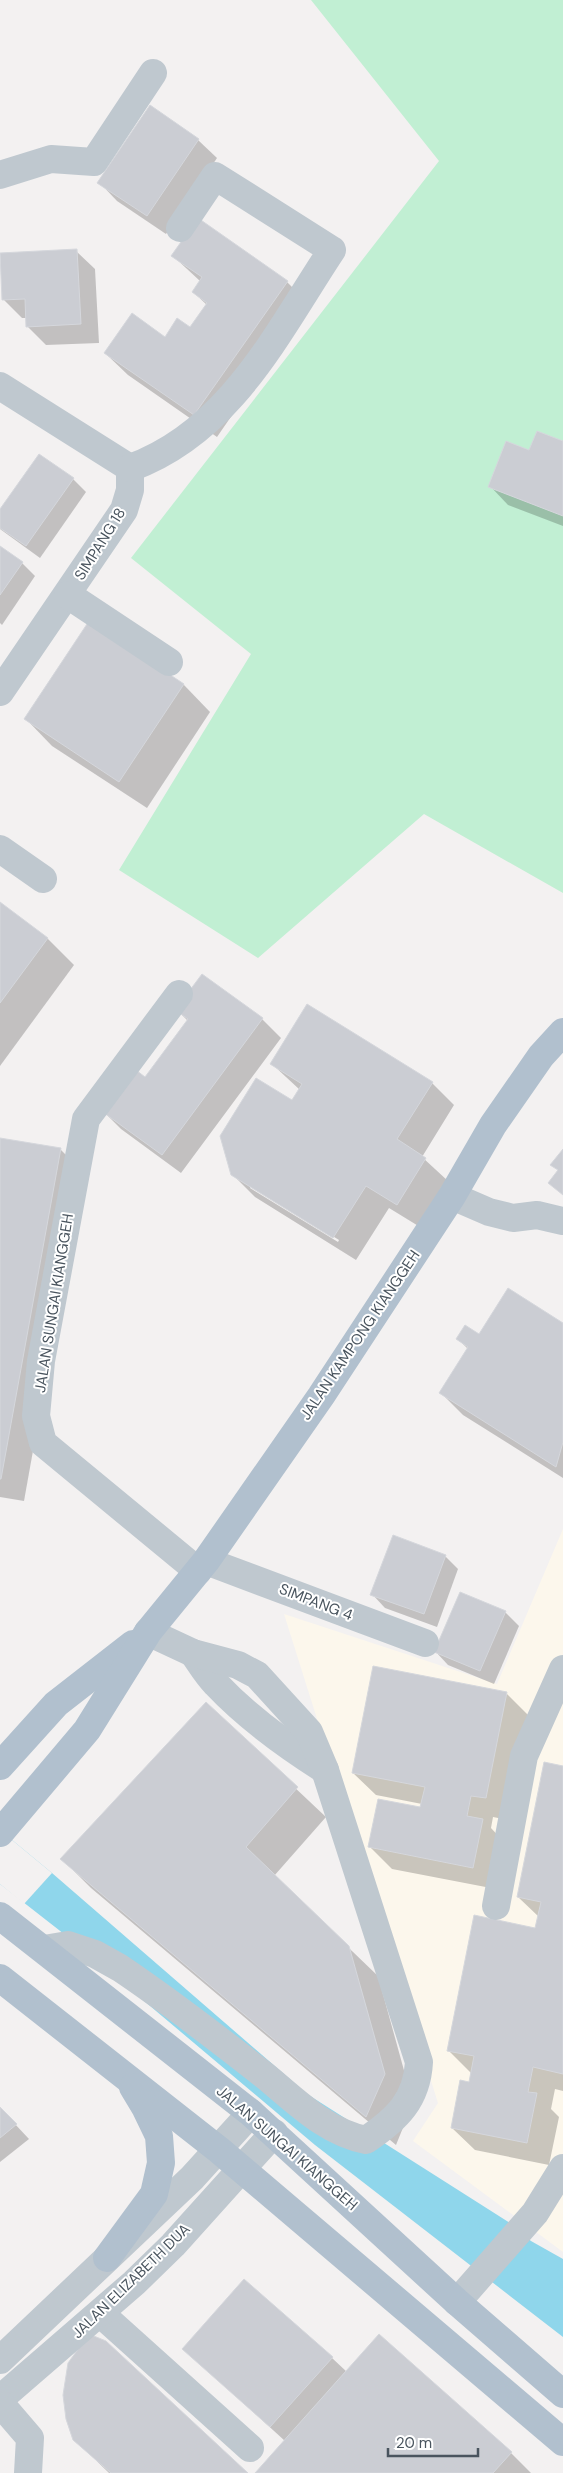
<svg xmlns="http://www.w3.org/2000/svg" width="563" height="2473" viewBox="0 0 563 2473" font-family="'DM Sans',sans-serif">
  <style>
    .commercial { fill: #fcf7ec }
    .green { fill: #c1efd3 }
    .water { fill: #8fd6eb }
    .pier { fill: #f3f1f1 }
    .shadow { fill: #0003; fill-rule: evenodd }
    .building { fill: #cbcdd3; stroke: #d5d7dc }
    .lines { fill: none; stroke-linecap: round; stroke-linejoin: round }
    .minor { stroke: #bfc8cf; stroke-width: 28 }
    .major { stroke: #b1c0ce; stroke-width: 28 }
    .labels { text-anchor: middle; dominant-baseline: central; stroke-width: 4; stroke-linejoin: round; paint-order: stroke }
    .street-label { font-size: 15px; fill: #49545e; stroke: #fff }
  </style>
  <rect width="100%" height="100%" fill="#f3f1f1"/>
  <!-- commercial -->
  <path class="commercial" d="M 563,1529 L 563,2252 L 413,2141 L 438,2103 L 284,1614 L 497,1684 Z"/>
  <!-- green -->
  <path class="green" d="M 311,0 L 563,0 L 563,893 L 424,814 L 258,958 L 119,870 L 251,654 L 131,558 L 439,161 Z"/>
  <!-- water -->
  <path class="water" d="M 0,1830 L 52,1873 L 307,2094 L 510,2223 L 531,2241 L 563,2259 L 563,2337 L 315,2145 L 73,1941 L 0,1884 Z"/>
  <!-- pier -->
  <path class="pier" d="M 0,1830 L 52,1873 L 24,1904 L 0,1884 Z"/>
  <!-- shadow -->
  <g class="shadow">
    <path d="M 198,140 L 217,158 L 166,234 L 117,201 L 99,182 Z"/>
    <path d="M 76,251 L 95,269 L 99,343 L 46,345 L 28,327 L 27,318 L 22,318 L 3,299 Z"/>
    <path d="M 173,256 L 287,282 L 309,304 L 217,437 L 128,375 L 105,353 L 165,338 L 191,329 L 207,305 L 193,292 L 200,281 Z"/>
    <path d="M 563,442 L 563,526 L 508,505 L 490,486 L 530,451 Z"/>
    <path d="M 73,479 L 86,492 L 40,558 L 0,529 L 0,511 Z"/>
    <path d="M 0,547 L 22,563 L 35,576 L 2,625 L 0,623 Z"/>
    <path d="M 89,623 L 184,685 L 210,712 L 147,808 L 52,746 L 26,719 Z"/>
    <path d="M 0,904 L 48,939 L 74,965 L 0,1066 Z"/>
    <path d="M 177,1010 L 262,1019 L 281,1038 L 181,1173 L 121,1129 L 102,1110 L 145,1079 L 188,1021 Z"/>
    <path d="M 272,1064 L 432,1083 L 454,1105 L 422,1157 L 448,1181 L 420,1227 L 389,1208 L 356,1260 L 255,1197 L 232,1174 L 300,1090 ZM 250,1185 L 339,1240 L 338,1242 L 250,1188 Z"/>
    <path d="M 0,1139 L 60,1149 L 83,1172 L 24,1501 L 0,1497 Z"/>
    <path d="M 563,1325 L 563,1478 L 463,1415 L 440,1392 L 468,1349 L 458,1339 Z"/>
    <path d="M 445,1556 L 458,1569 L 437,1627 L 385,1608 L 372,1594 Z"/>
    <path d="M 460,1593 L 505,1612 L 519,1626 L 494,1684 L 448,1665 L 435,1651 Z"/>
    <path d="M 506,1693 L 529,1716 L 508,1820 L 493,1817 L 491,1828 L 505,1843 L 496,1889 L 392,1869 L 370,1847 L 421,1809 L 422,1804 L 376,1795 L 353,1773 Z"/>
    <path d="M 206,1704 L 326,1817 L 274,1876 L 378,1976 L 413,2103 L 396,2145 L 91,1888 L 62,1859 Z"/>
    <path d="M 563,1767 L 563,2091 L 555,2089 L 551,2109 L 559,2117 L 549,2165 L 475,2150 L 452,2128 L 470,2083 L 471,2073 L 448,2050 L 536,1929 L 539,1917 L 518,1897 Z"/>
    <path d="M 0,2108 L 29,2139 L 0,2162 Z"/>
    <path d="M 379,2336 L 511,2453 L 531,2473 L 257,2473 L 285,2441 L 184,2349 L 332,2358 L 347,2372 Z"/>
    <path d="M 74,2439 L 246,2473 L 109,2473 Z"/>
  </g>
  <!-- building -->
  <g class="building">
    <path d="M 150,105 L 199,139 L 147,216 L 97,183 Z"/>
    <path d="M 198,218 L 288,281 L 194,415 L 104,353 L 132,313 L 165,337 L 177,318 L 190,327 L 207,303 L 192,292 L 202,277 L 171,256 Z"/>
    <path d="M 77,249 L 81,324 L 26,327 L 25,299 L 2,300 L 0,253 Z"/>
    <path d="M 537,431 L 563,441 L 563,516 L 488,487 L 506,441 L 529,450 Z"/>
    <path d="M 39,454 L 74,478 L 26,546 L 0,528 L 0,509 Z"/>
    <path d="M 0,546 L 23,562 L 0,595 Z"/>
    <path d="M 89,621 L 184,684 L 119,782 L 24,719 Z"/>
    <path d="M 0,902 L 48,938 L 0,1003 Z"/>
    <path d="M 202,974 L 263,1018 L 162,1155 L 100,1110 L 132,1067 L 145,1077 L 188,1019 L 175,1010 Z"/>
    <path d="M 307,1004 L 433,1082 L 397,1139 L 426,1158 L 397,1205 L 366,1186 L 333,1238 L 231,1175 L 220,1136 L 256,1078 L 292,1100 L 302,1084 L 270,1064 Z"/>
    <path d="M 0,1138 L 61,1148 L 1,1479 L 0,1479 Z"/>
    <path d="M 563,1149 L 563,1195 L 548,1183 L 558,1170 L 550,1165 Z"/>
    <path d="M 508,1288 L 563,1323 L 563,1442 L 556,1467 L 439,1393 L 468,1347 L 456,1339 L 465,1325 L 479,1334 Z"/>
    <path d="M 393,1535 L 446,1555 L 424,1614 L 370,1595 Z"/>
    <path d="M 460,1592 L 506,1611 L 480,1671 L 434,1652 Z"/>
    <path d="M 373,1666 L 507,1692 L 486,1798 L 471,1796 L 467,1816 L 483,1819 L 473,1868 L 368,1847 L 378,1799 L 420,1807 L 425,1787 L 352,1773 Z"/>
    <path d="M 206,1702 L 298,1787 L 246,1847 L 349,1946 L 385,2074 L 366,2117 L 60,1859 Z"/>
    <path d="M 544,1762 L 563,1766 L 563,2074 L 533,2067 L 528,2092 L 537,2093 L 527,2143 L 451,2128 L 460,2080 L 469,2082 L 474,2056 L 447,2051 L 474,1915 L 535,1928 L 541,1902 L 517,1897 Z"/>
    <path d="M 0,2107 L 17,2124 L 0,2138 Z"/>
    <path d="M 244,2279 L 333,2357 L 270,2427 L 182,2349 Z"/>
    <path d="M 89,2334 L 106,2341 L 248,2473 L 111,2473 L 73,2440 L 66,2419 L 63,2395 L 68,2363 Z"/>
    <path d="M 379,2334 L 512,2452 L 493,2473 L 255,2473 Z"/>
  </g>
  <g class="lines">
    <!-- minor -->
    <g class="minor">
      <path d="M 0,175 L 51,159 L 94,162 L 153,73"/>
      <path d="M 0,386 L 130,468 L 130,490 L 124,510 L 0,692"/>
      <path d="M 130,468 C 230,432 277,333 332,250 L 215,176 L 180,228"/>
      <path d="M 68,595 L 169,662"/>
      <path d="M 0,849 L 43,879"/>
      <path d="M 179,994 L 86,1119 L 41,1361 L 36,1416 L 43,1443 L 198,1571"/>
      <path d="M 452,1196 L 489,1212 L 513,1218 L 537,1215 L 563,1221"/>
      <path d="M 206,1561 L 425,1643"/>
      <path d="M 193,1653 C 200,1663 207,1675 216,1684 C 247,1717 287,1746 325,1770"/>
      <path d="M 496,1906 L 524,1756 L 563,1669"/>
      <path d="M 44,1949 L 68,1945 L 95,1954 L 120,1968 C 169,2001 217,2038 264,2075 C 295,2100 325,2132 366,2140 C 397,2119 417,2100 419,2062 L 325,1770 L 309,1732 L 257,1675 L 238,1665 L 193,1653 L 148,1632"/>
      <path d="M 457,2302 L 535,2213 L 563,2168"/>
      <path d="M 101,2314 L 250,2448"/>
      <path d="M 0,2360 L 192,2178 L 251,2113"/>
      <path d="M 0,2399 L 134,2283 L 173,2245 L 274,2133"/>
      <path d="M 0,2403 L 30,2438 L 28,2473"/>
    </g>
    <!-- major -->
    <g class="major">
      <path d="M 0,1766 L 56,1704 L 133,1644"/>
      <path d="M 0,1833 L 87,1730 L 148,1632 L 206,1561 L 321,1396 L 452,1196 L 493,1125 L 541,1056 L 563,1032"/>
      <path d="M 0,1916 L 251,2113 L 457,2302 L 563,2394"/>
      <path d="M 0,1978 L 219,2150 L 563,2442"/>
      <path d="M 107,2258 L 154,2194 L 161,2163 L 159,2136 L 145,2107 L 133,2087"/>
    </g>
  </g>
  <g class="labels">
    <!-- street labels -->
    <g class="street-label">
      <text transform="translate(100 544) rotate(-58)">SIMPANG 18</text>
      <text transform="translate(54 1303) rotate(-81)">JALAN SUNGAI KIANGGEH</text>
      <text transform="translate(360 1335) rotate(-56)">JALAN KAMPONG KIANGGEH</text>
      <text transform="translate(316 1602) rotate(21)">SIMPANG 4</text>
      <text transform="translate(287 2148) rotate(41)">JALAN SUNGAI KIANGGEH</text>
      <text transform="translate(131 2281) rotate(-44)">JALAN ELIZABETH DUA</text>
    </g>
  </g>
  <!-- scale -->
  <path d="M388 2448v8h90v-8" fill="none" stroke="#49545e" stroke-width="2.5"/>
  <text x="396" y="2448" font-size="15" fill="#49545e" stroke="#ffffff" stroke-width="4" paint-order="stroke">20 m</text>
</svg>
